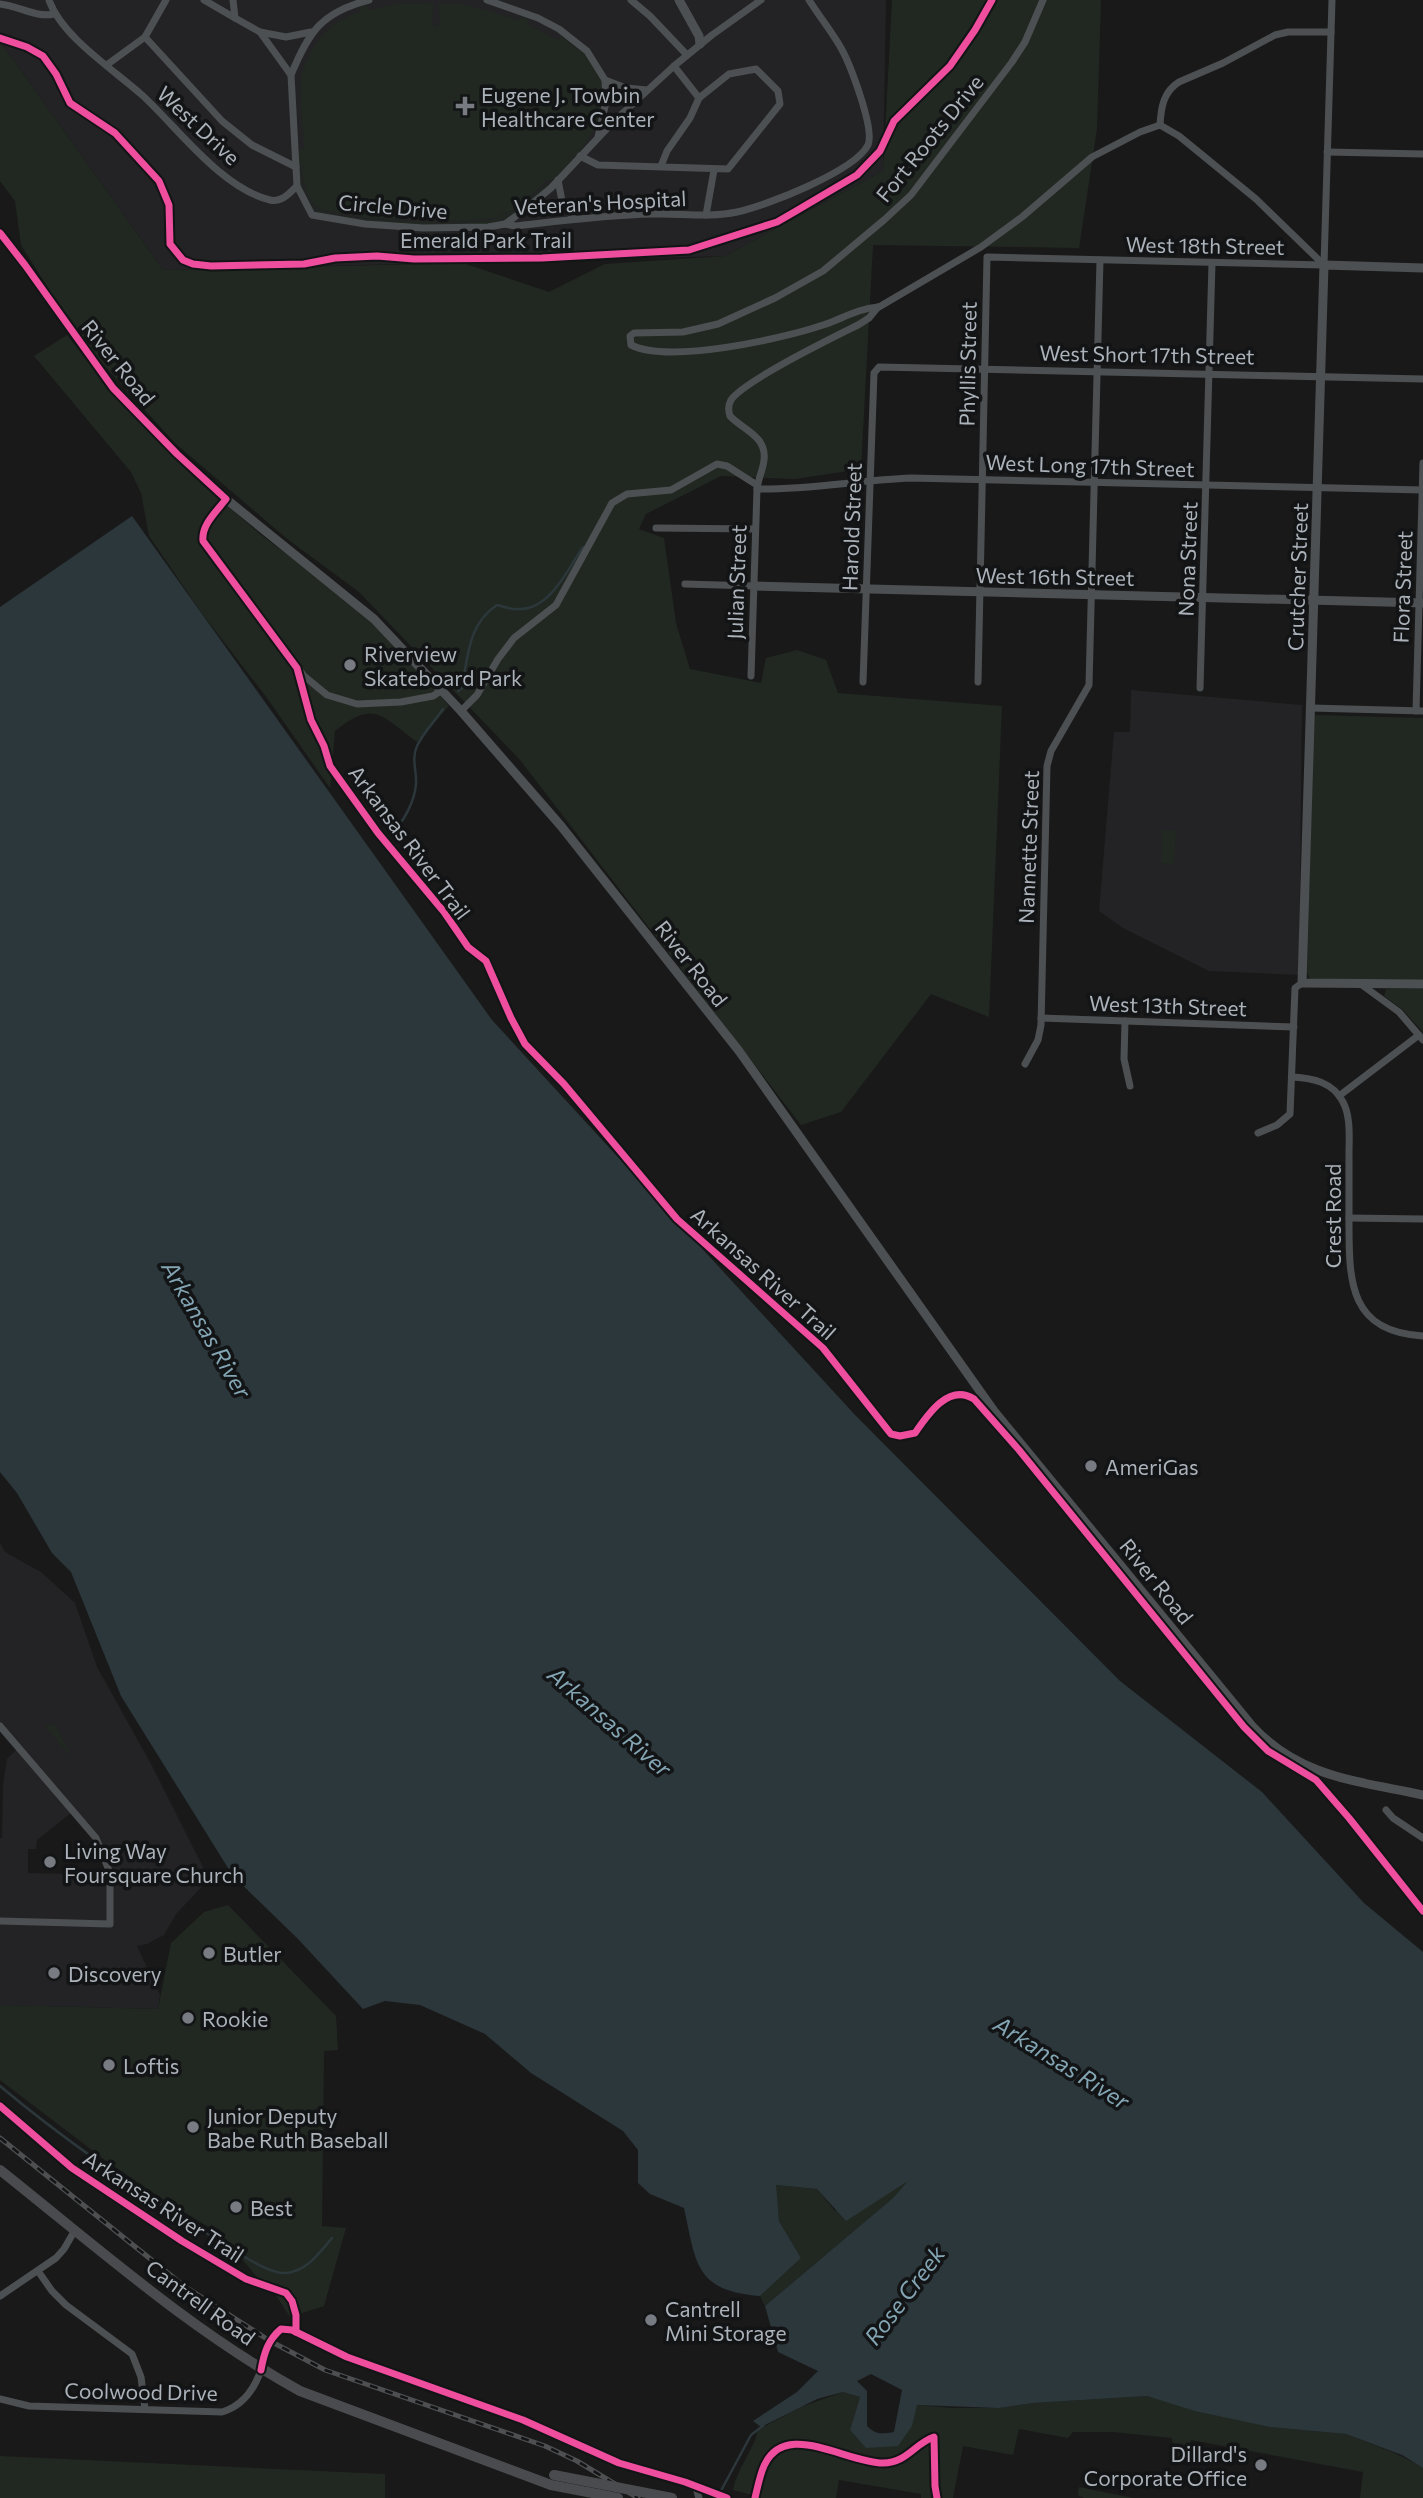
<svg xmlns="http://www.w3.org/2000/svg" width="1423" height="2498" viewBox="0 0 1423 2498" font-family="Commissioner,sans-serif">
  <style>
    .built { fill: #232325 }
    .green { fill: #212821 }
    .water { fill: #2c373b; fill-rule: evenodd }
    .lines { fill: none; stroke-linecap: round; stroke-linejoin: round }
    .stream { stroke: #2c373b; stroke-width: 2.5 }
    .minor { stroke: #4d5052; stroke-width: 7 }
    .tertiary { stroke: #4d5052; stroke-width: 9 }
    .primary { stroke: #4a4b4e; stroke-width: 10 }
    .rail-casing { stroke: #4e4f51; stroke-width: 5 }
    .rail { stroke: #131415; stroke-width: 2.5; stroke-dasharray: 8; stroke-linecap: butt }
    .primary-bridge { stroke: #4a4b4e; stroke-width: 10 }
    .cycleway-casing { stroke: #131415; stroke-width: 11 }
    .cycleway { stroke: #ef4d9e; stroke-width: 7 }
    .poi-dot { fill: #787c82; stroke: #131415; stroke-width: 2.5 }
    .labels { text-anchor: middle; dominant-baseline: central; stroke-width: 7; stroke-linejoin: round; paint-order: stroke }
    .poi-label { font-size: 21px; fill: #abb2ba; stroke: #131415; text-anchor: start }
    .street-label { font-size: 21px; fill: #abb2ba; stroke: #131415 }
    .water-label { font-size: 23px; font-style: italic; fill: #83a5b4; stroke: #131415 }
  </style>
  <rect width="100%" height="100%" fill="#191919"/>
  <!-- built -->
  <g class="built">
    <path d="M 0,0 L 886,0 L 883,171 L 725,256 L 163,270 L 0,41 Z"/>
    <path d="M 1131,690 L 1302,705 L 1299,975 L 1209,971 L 1123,928 L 1099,911 L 1114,732 L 1130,732 Z"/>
    <path d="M 0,1543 L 5,1552 L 41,1572 L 75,1603 L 97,1667 L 151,1764 L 209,1879 L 176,1914 L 164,1935 L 147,1944 L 137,1946 L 160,1995 L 158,2009 L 0,2005 L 0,1838 L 2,1838 L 3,1785 L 7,1759 L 17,1749 L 72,1812 L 37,1840 L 36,1849 L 28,1849 L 28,1873 L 108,1875 L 109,1863 L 65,1798 L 0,1722 Z"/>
  </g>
  <!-- green -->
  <g class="green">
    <path d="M 892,0 L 1101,0 L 1097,129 L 1079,248 L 873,245 L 861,469 L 795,479 L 721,476 L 646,514 L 639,529 L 664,538 L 676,623 L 690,669 L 761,683 L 766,658 L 797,650 L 826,660 L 838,693 L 1002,706 L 989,1017 L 931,994 L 841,1112 L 801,1125 L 520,760 L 359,592 L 286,538 L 175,443 L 80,339 L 21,245 L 15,201 L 0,181 L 0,41 L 163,270 L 463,263 L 549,292 L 605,264 L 725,256 L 883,171 Z"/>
    <path d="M 433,3 L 432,24 L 436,28 L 440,24 L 439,4 L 463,4 L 519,20 L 521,17 L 529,20 L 527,24 L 558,40 L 561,36 L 578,50 L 581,49 C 590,60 600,72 602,87 C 608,126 576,156 552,181 L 548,179 C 533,193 517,210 497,217 C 473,225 334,220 316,206 C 305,197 303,179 303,166 L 298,166 L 298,150 L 304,149 C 303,128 300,105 301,83 C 304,51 329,20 361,12 L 359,6 L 366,4 L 368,10 L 398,4 Z"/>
    <path d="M 299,169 L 301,169 C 302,182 303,199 315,208 C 332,221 468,227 492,220 C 507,216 521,207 533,196 C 539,191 544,185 549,184 C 534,198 517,214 497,221 C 461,233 358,221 320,213 C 303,204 301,186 299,169 Z"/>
    <path d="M 67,335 C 124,409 189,474 260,534 C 280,550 301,563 321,578 C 368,614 412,659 449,706 L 417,742 C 381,716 375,699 335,731 L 330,788 L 267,698 L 201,612 L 149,536 L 141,493 L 131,472 L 34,356 Z"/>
    <path d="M 1314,715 L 1423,718 L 1423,980 L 1310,979 L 1307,972 Z"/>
    <path d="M 1162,830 L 1176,831 L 1174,864 L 1161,863 Z"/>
    <path d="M 1386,989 L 1423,989 L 1423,1032 L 1402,1009 L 1384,996 Z"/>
    <path d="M 54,1724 L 73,1758 L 45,1726 Z"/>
    <path d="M 228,1905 L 336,2016 L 338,2050 L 324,2051 L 322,2226 L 346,2228 L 324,2306 L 290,2317 L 275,2294 L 261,2282 L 223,2236 L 150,2191 L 105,2160 L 0,2080 L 0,2005 L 158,2009 L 171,1943 L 204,1912 Z"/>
    <path d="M 911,2179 L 893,2198 L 765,2306 L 760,2296 L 801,2258 L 779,2221 L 775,2185 L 817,2189 L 835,2211 Z"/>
    <path d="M 843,2392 L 860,2397 L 850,2430 L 867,2448 L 912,2426 L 916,2405 L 953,2408 L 999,2408 L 1033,2403 L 1147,2396 L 1270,2427 L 1346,2434 L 1392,2452 L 1423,2467 L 1423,2498 L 1360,2498 L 1363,2472 L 1191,2440 L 1187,2459 L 1175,2457 L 1172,2438 L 1113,2432 L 1073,2432 L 1068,2438 L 1019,2429 L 1013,2455 L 963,2446 L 953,2498 L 921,2498 L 921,2494 L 839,2480 L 836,2498 L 752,2498 L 752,2495 L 733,2490 C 737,2468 753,2452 758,2430 L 801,2407 Z"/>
    <path d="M 0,2456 L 385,2474 L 385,2498 L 0,2498 Z"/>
    <path d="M 1079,2487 L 1133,2498 L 1084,2498 L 1078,2495 Z"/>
  </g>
  <!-- water -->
  <path class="water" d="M 132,516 L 492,1020 L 856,1416 L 1120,1681 L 1262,1792 L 1364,1903 L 1423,1952 L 1423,2468 L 1402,2455 L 1346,2434 L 1270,2427 L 1195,2411 L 1147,2396 L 1033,2403 L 999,2408 L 917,2405 L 912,2426 L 898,2446 L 866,2448 L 850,2430 L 860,2397 L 843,2392 L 817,2399 L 761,2427 L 753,2421 L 797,2392 L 818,2371 L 778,2352 L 765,2306 L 893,2198 L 908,2181 L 846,2221 L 817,2189 L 776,2185 L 779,2221 L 801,2258 L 760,2296 C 694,2291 696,2262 684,2208 L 650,2194 L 638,2183 L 638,2150 L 623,2131 L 531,2073 L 485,2034 L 420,2005 L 385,2001 L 363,2009 L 298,1939 L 233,1876 L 121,1696 L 71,1572 L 52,1553 L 17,1493 L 0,1472 L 0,607 ZM 871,2374 L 902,2390 L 894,2432 C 882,2434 876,2435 867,2426 L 867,2391 L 857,2381 Z"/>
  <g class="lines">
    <!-- stream -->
    <g class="stream">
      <path d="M 458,691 L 462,688 C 468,656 468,624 497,605 C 505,607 512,610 520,609 C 550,609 568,569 583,547"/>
      <path d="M 391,832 C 404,824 415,799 416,784 C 417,771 411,759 417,746 C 423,733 435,721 443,709"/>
      <path d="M 0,2086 C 69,2144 143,2194 219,2241 C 235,2250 268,2275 287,2273 C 308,2270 319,2253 332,2238"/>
      <path d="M 717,2498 L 751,2435 L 764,2425"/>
    </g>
    <!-- minor -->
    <g class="minor">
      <path d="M 49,0 C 62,37 113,69 142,95 C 178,128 221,188 270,200 C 281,203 290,193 297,186"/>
      <path d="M 204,0 L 235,18"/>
      <path d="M 233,0 L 235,18 L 260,32 L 291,75 L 297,186 L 312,215 L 365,224 L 423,228 L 488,227 L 505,224 L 523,211 L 551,188 L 613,122 L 674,66 L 712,35 L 761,0"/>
      <path d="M 487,0 L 538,18 L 559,29 L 587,51 L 605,80 L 626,88 L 647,90"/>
      <path d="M 631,0 L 650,16 L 687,55"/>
      <path d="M 1043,0 L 1025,42 L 1012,62 L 911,195 L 884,220 L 823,271 L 775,298 L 718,324 L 683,332 L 634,333 L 630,336 L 631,345 C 669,364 782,339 823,325 C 842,319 858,308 879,307 L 981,247 L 1022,217 L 1092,157 L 1140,132 L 1160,125 L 1179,136 L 1256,199 L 1324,265"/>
      <path d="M 0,4 C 19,6 36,18 54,14"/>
      <path d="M 260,32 L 286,37 L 311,32"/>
      <path d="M 145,37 L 222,121 L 252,145 L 296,167"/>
      <path d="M 108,64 L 145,37 L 166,0"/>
      <path d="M 674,66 L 699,98"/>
      <path d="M 291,75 C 309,31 322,12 369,0"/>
      <path d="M 1160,125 C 1161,108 1163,92 1179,82 L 1223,63 L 1275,35 L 1288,32 L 1331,32"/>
      <path d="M 598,137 L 606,102 L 605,80"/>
      <path d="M 1327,152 L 1423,154"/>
      <path d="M 580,156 L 598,165 L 728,169 L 780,104 L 778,91 L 756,69 L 729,74 L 699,98 L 690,118 L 667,151 L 661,166"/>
      <path d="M 558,180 L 562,201 L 574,219"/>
      <path d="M 706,215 L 714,170"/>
      <path d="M 505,224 L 515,226 C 560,221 606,215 652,214 C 681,213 709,218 737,212 C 766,206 855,171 868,145 C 875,129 850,64 841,48 C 832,32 819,16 809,0"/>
      <path d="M 0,233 L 25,265 L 113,388 L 177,454 L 226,499 C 217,511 201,525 203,541 L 304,676 L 327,695 L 357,704 L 401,702 L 433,696 L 442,690"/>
      <path d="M 1324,265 L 1332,0"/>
      <path d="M 757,489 C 808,490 859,480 911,478 L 1423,490"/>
      <path d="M 656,528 L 755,529"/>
      <path d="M 685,584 L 754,586"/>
      <path d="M 751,676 L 757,489 C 758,479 763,470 764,460 C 767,436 743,430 730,416 C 728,410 728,405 731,400 C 743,381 834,337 858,325 L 869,318 L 878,307"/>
      <path d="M 863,682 L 874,373 L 879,367 L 1423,379"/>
      <path d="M 978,682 L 987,257 L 1323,265"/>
      <path d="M 1200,688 L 1212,263"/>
      <path d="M 1311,708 L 1423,711"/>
      <path d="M 461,711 L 477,695 L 498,659 L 514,638 L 556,605 L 612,503 L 627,494 L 671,490 L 717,464 L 727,466 L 757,485"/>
      <path d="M 1416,711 L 1423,463"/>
      <path d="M 1362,985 L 1399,1012 L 1423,1040"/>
      <path d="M 1041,1018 L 1294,1027"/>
      <path d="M 1125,1021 L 1124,1059 L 1130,1086"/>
      <path d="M 1025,1064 L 1038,1040 L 1041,1025 L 1047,766 L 1051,751 L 1089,685 L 1100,260"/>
      <path d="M 1293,1077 C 1312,1078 1333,1082 1343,1102 C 1351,1117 1349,1138 1349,1155 C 1349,1178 1349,1201 1349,1224 C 1349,1283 1350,1332 1423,1336"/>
      <path d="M 1339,1096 L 1419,1035"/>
      <path d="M 1258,1133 L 1277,1125 L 1290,1114 L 1295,988 L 1302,983"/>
      <path d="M 1349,1218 L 1423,1219"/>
      <path d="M 0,1726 L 96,1838 L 110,1873 L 110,1924 L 0,1921"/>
      <path d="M 1386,1810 L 1393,1818 L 1423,1838"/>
      <path d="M 38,2271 L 52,2291 L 66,2305 L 132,2354 L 141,2377 L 145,2409"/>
      <path d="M 0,2296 L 56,2258 L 64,2249 L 75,2230"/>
      <path d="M 0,2399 L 29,2406 L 222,2412 C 243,2406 254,2390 261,2370"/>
      <path d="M 696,2488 L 699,2498"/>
    </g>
    <!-- tertiary -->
    <g class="tertiary">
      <path d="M 679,0 L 699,36 L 700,44"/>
      <path d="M 1423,268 L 1324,265 L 1302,983 L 1423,984"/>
      <path d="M 226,499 L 374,619 L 461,711 L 561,826 L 739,1051 L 994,1411 L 1253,1727 C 1301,1778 1358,1781 1423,1795"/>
      <path d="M 754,586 L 1423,603"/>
    </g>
    <!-- primary -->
    <path class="primary" d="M 0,2170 C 97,2247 191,2331 300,2391 L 551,2485 L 618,2498"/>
    <defs>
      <path id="rail" d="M 0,2138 L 184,2286 L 270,2341 L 325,2370 L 545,2446 L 577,2461 L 638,2498"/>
    </defs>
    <!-- rail casing -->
    <use href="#rail" class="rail-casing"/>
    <!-- rail -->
    <use href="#rail" class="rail"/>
    <!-- primary-bridge -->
    <path class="primary-bridge" d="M 554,2475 L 672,2498"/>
    <defs>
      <g id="cycleway">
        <path d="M 0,38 L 27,47 L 43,56 L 56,74 L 70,103 L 115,133 L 159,181 L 169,205 L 170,244 L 183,260 L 193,264 L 211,266 L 304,264 L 335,258 L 377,256 L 414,259 L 542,258 L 689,250 L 777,222 L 796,211 L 857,175 L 880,151 L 894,121 L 950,66 L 975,30 L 992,0"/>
        <path d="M 0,233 L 25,265 L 113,388 L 177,454 L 226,499 C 217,511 201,525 203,541 L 297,668 L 311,720 L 324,746 L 330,766 L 378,833 L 444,912 L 468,947 L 486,961 L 511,1018 L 525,1044 L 564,1084 L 677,1219 L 823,1348 L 891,1434 L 900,1436 L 915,1433 C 928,1414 949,1383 974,1399 L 1019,1450 L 1244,1727 L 1268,1751 L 1316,1780 L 1349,1818 L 1423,1911"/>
        <path d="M 0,2106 L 72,2168 L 182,2241 L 246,2279 L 286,2293 L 292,2301 L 296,2315 L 296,2332"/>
        <path d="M 261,2370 C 264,2353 268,2340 281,2329 L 292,2330 L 347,2357 L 523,2420 L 619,2463 L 685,2482 L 727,2498"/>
        <path d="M 755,2498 C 757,2489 759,2480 762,2471 C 781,2416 845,2463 883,2463 C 907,2463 915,2443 934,2437 L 935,2486 L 937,2498"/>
      </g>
    </defs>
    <!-- cycleway casing -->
    <use href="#cycleway" class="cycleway-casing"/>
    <!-- cycleway -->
    <use href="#cycleway" class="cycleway"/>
  </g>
  <!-- markers -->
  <g class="poi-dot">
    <path d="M461.5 95.5h7v7h7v7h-7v7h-7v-7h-7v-7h7z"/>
    <circle cx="350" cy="665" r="7"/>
    <circle cx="1091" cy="1466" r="7"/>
    <circle cx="50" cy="1862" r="7"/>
    <circle cx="209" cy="1953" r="7"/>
    <circle cx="54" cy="1973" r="7"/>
    <circle cx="188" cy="2018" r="7"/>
    <circle cx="109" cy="2065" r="7"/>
    <circle cx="193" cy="2127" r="7"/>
    <circle cx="236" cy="2207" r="7"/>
    <circle cx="651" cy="2320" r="7"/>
    <circle cx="1261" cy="2465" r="7"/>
  </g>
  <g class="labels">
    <!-- poi labels -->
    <g class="poi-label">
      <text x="481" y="94">Eugene J. Towbin<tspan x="481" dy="24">Healthcare Center</tspan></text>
      <text x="364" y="653">Riverview<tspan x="364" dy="24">Skateboard Park</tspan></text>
      <text x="1105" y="1466">AmeriGas</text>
      <text x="64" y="1850">Living Way<tspan x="64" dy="24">Foursquare Church</tspan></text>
      <text x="223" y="1953">Butler</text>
      <text x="68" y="1973">Discovery</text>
      <text x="202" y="2018">Rookie</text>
      <text x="123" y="2065">Loftis</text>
      <text x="207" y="2115">Junior Deputy<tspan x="207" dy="24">Babe Ruth Baseball</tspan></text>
      <text x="250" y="2207">Best</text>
      <text x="665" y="2308">Cantrell<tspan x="665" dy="24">Mini Storage</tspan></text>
      <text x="1247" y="2453" text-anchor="end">Dillard's<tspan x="1247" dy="24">Corporate Office</tspan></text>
    </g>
    <!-- street labels -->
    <g class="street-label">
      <text transform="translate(199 125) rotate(43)">West Drive</text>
      <text transform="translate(929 138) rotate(-51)">Fort Roots Drive</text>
      <text transform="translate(600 202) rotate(-3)">Veteran's Hospital</text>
      <text transform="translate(393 206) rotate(5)">Circle Drive</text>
      <text x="486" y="239">Emerald Park Trail</text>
      <text transform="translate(1205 245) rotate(1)">West 18th Street</text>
      <text transform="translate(1147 354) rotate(1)">West Short 17th Street</text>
      <text transform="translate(119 362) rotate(51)">River Road</text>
      <text transform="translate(967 364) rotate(-89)">Phyllis Street</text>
      <text transform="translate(1090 465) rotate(2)">West Long 17th Street</text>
      <text transform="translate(851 527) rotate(-88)">Harold Street</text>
      <text transform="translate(1187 559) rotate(-88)">Nona Street</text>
      <text transform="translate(1055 576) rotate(1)">West 16th Street</text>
      <text transform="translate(1297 577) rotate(-88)">Crutcher Street</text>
      <text transform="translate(736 582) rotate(-88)">Julian Street</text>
      <text transform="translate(1402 587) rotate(-88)">Flora Street</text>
      <text transform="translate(410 842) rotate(53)">Arkansas River Trail</text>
      <text transform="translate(1028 847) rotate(-88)">Nannette Street</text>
      <text transform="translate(692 963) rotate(52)">River Road</text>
      <text transform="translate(1168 1005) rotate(2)">West 13th Street</text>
      <text transform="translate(1332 1216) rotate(-90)">Crest Road</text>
      <text transform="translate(764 1273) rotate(42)">Arkansas River Trail</text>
      <text transform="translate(1157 1581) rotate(51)">River Road</text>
      <text transform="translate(164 2206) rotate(33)">Arkansas River Trail</text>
      <text transform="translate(201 2302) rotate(36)">Cantrell Road</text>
      <text transform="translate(141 2391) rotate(1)">Coolwood Drive</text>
    </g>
    <!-- water labels -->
    <g class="water-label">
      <text transform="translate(207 1329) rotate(60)">Arkansas River</text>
      <text transform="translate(610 1721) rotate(41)">Arkansas River</text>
      <text transform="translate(1062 2062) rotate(32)">Arkansas River</text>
      <text transform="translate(904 2295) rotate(-53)">Rose Creek</text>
    </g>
  </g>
</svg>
